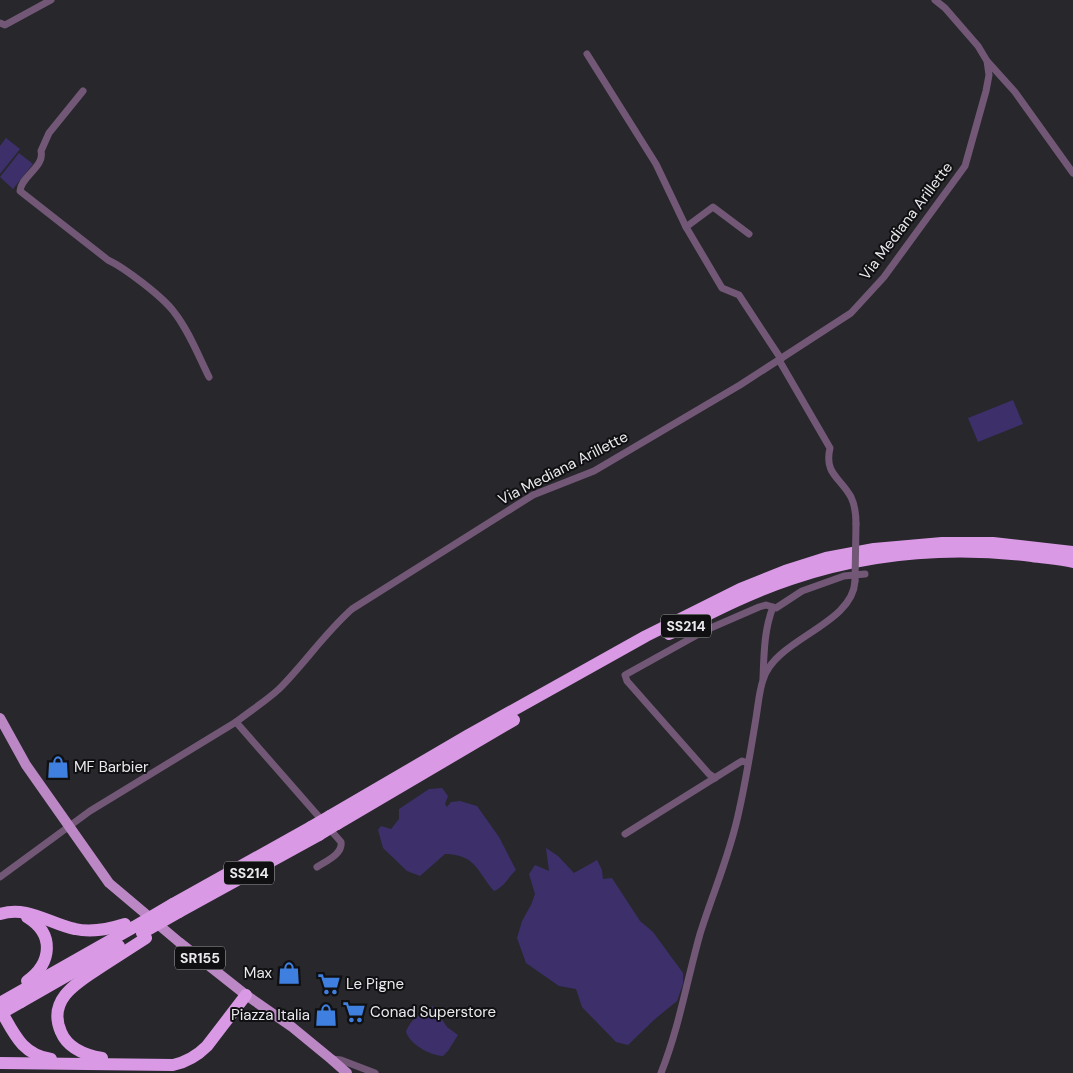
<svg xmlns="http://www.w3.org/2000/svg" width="1073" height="1073" viewBox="0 0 1073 1073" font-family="'DM Sans',sans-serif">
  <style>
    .green { fill: #3d306a }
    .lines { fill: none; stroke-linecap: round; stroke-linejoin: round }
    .street { stroke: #725876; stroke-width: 7 }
    .primary { stroke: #bc87c5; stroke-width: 10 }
    .highway { stroke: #d999e4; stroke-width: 12 }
    .street-bridge { stroke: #725876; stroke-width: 7 }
    .highway-bridge { stroke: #d999e4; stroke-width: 12 }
    .labels { text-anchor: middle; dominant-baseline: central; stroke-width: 4; stroke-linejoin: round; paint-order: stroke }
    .shield { fill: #101012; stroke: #a9a8ab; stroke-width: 1 }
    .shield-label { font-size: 14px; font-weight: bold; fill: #eae9ed }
    .street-label { font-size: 15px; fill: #eae9ed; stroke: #101012 }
    .poi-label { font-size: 15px; fill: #eae9ed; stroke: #101012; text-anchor: start }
  </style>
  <rect width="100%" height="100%" fill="#27272c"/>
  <!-- green -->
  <g class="green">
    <path d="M 6,138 L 20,149 L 0,174 L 0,146 Z"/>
    <path d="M 19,153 L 33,164 L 13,189 L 0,177 Z"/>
    <path d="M 1013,400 L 1023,424 L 978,442 L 968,418 Z"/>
    <path d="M 442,788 L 448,796 L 445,804 L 447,807 L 451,802 L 460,801 L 477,806 L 499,837 L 516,870 C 508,877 505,887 494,891 C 476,870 476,855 445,854 L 420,876 L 407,871 L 383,848 L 378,830 L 381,826 L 391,829 L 399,819 L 399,809 L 429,789 Z"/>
    <path d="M 546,848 L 558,856 L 574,873 L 597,860 L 602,870 L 603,879 L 612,878 L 640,921 L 653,932 L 683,973 L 683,984 L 677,1001 L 655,1019 L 628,1045 L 616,1042 L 582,1007 L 576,989 L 559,986 L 526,963 L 517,938 L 522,921 L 531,905 L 535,894 L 529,874 L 535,865 L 549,871 Z"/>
    <path d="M 433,1006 L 447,1027 L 458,1035 L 448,1051 L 443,1056 C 429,1055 411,1045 406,1032 C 410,1019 422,1013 433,1006 Z"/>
  </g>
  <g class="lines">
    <!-- street -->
    <g class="street">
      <path d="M 0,23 L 5,25 L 51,0"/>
      <path d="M 587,54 L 656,164 L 686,227"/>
      <path d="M 988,62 L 1015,92 L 1073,173"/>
      <path d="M 83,91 L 49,133 L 41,151 C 45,167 21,176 20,191 L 108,260 C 125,268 163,297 174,312 C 189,331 198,355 209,377"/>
      <path d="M 749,234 L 713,207 L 686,227 L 722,288 L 739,295 L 781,359"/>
      <path d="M 779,360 L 830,448 C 824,474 840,477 851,497 C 855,505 856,514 856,524"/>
      <path d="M 763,678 C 764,654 764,630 773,607"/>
      <path d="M 236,722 L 341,842 C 343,854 326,861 317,867"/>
      <path d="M 715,778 L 709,774 L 627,681 L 625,675 L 706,630 L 759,607 L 766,605 L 776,608 L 802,591 L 844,576 L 865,574"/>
      <path d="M 625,834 L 737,764 L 742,761 L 748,763"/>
      <path d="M 0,877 L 90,811 L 236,722 C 250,711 266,701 279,689 C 305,663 324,634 352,609 L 533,495 L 594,471 L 740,385 L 851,313 L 884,277 L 965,166 L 986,91 L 989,75 L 987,61 L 978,46 L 945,8 L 935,0"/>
      <path d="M 331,1059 L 341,1060 L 375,1073"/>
      <path d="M 661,1073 C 679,1028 687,980 700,934 C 713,892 730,855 739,811 C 746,780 751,749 756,718 C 758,706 759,692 763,680 C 774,639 853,625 855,581"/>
    </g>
    <!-- primary -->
    <path class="primary" d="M 0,718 L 26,765 L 109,883 L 179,942 L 246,995 L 292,1027 L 331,1059 L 347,1073"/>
    <!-- highway -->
    <g class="highway">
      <path d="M 669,634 C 709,614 749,593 791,579 C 868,553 951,546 1032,556 C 1045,558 1060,559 1073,562"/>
      <path d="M 330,816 L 467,736 L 646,636 L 740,589 L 785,571 L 826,558 L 874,549 L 942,543 L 993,543 L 1073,552"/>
      <path d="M 337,824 L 514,720"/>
      <path d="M 173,904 L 311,827"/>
      <path d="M 179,912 L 319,835"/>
      <path d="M 0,914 C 27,905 50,924 75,929 C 92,933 109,929 125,924"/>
      <path d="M 27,917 C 55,934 52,963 27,981"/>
      <path d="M 21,1002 L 119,946"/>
      <path d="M 0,1003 L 134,927"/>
      <path d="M 0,1009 C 14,1033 21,1054 51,1059"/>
      <path d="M 102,1058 C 85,1055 68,1049 61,1032 C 46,998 80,981 104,965 C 118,956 132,947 146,938"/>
      <path d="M 0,1063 L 173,1065 C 187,1062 197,1056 207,1046 L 246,995"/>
    </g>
    <!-- street-bridge -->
    <path class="street-bridge" d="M 855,581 L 856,524"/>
    <!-- highway-bridge -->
    <g class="highway-bridge">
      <path d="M 311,827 L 330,816"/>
      <path d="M 319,835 L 337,824"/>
      <path d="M 134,927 L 173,904"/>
      <path d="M 142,933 L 179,912"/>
      <path d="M 0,1014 L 21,1002"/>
    </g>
  </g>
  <!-- icons -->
  <defs>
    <symbol id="shop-bare" viewBox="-9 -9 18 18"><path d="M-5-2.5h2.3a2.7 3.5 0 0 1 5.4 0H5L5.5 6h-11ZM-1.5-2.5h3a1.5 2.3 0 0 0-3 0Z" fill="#3f7fe0" stroke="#101012" stroke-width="2.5" paint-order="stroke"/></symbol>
    <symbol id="supermarket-bare" viewBox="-9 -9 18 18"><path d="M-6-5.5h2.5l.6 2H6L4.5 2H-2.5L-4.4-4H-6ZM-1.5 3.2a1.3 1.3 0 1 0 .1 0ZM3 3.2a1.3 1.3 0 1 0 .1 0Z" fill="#3f7fe0" stroke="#101012" stroke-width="2.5" paint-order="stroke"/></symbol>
  </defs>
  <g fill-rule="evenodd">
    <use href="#shop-bare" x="42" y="751" width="32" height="32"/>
    <use href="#shop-bare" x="273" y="957" width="32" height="32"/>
    <use href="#supermarket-bare" x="313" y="968" width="32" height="32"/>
    <use href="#supermarket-bare" x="338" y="996" width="32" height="32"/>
    <use href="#shop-bare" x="310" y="999" width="32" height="32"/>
  </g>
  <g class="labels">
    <!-- shield labels -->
    <g class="shield">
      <rect x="661" y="614.5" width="50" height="23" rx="4"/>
      <rect x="224" y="861.5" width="50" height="23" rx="4"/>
      <rect x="175" y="946.5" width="50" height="23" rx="4"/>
    </g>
    <g class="shield-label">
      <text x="686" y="626">SS214</text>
      <text x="249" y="873">SS214</text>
      <text x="200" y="958">SR155</text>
    </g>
    <!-- street labels -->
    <g class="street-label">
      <text transform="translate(906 221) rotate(-53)">Via Mediana Arillette</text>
      <text transform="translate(563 468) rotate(-27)">Via Mediana Arillette</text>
    </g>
    <!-- poi labels -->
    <g class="poi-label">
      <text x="74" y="767">MF Barbier</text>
      <text x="272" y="973" text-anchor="end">Max</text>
      <text x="346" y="984">Le Pigne</text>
      <text x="370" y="1012">Conad Superstore</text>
      <text x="310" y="1015" text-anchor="end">Piazza Italia</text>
    </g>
  </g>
</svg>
